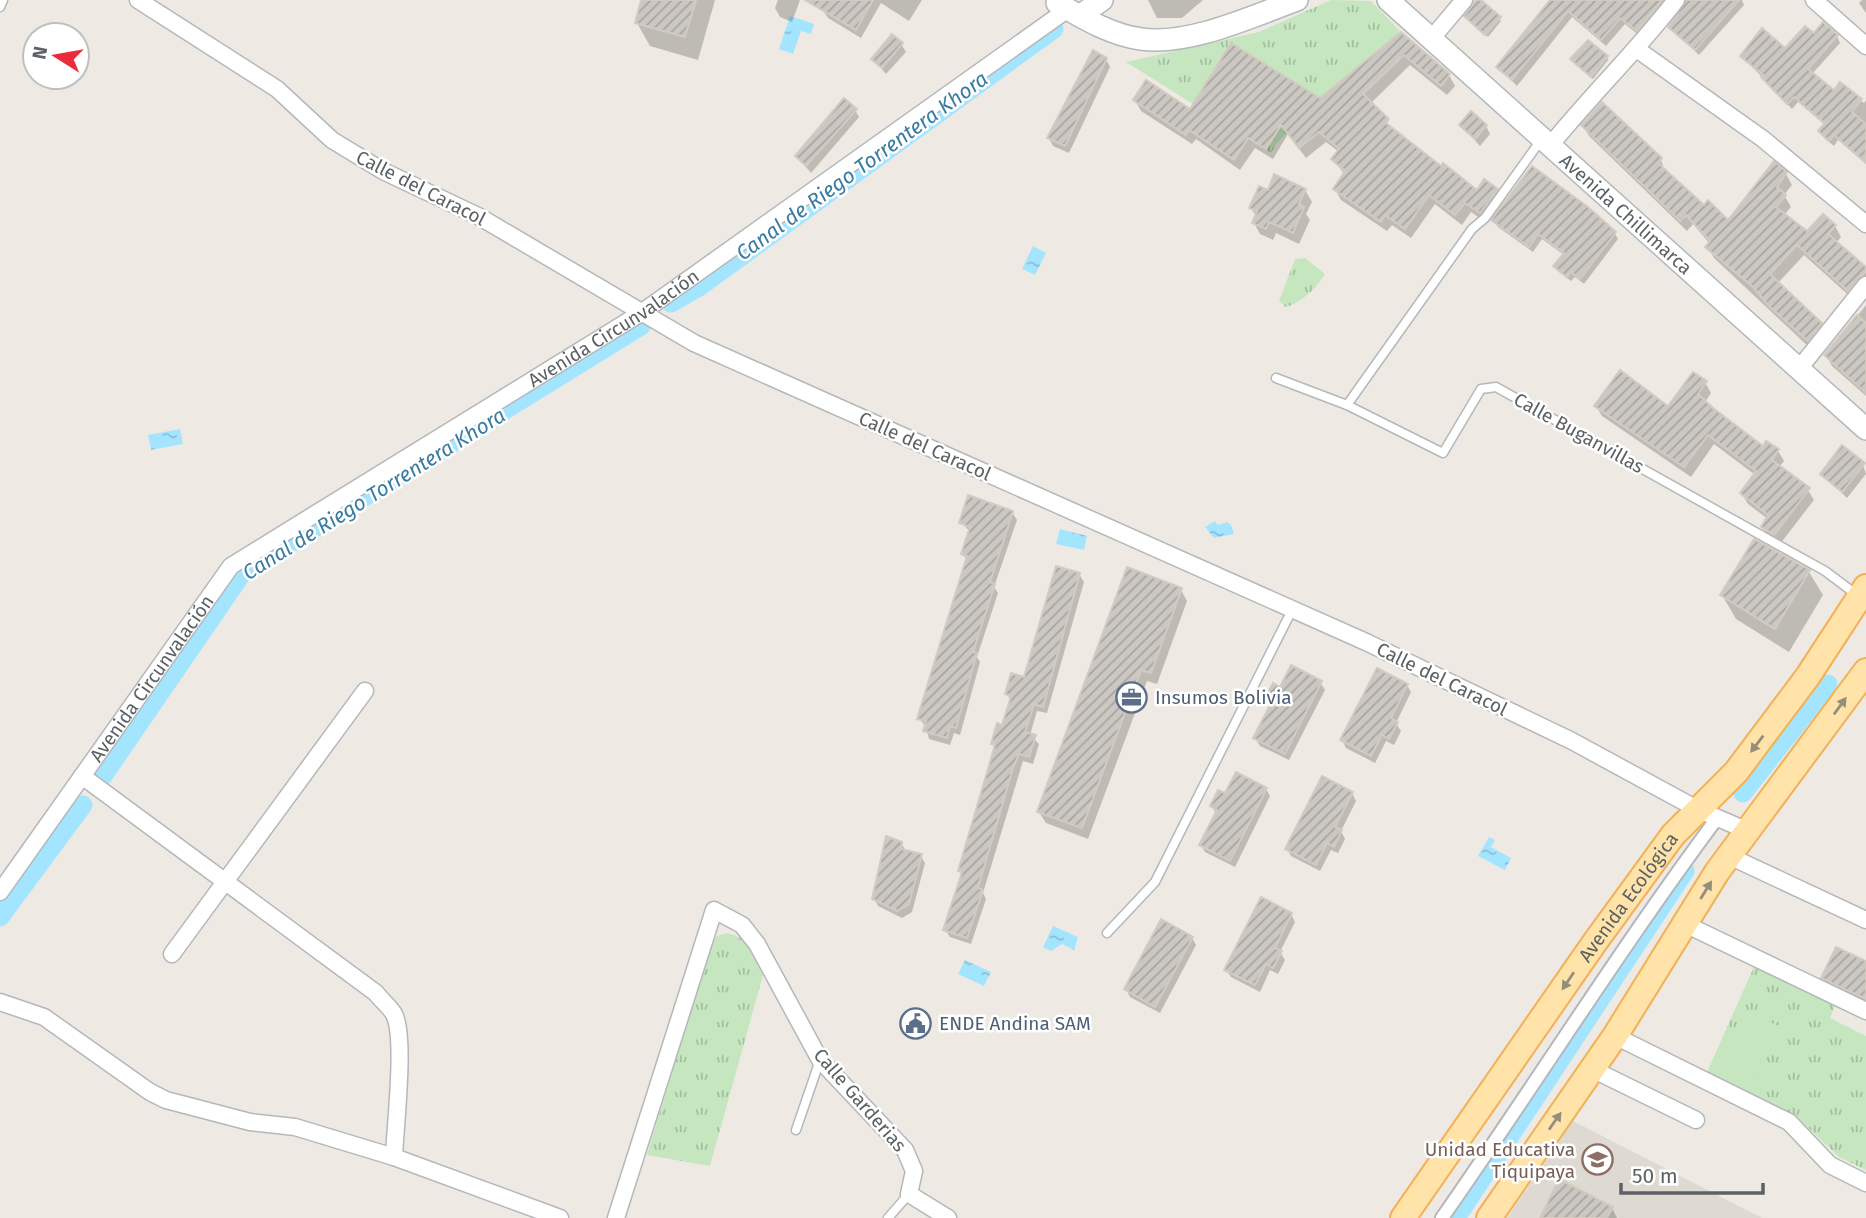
<svg xmlns="http://www.w3.org/2000/svg" width="1866" height="1218" viewBox="0 0 1866 1218" font-family="'Fira Sans',sans-serif">
  <style>
    .education { fill: #dedad1 }
    .grass { fill: url(#grass-tufts) }
    .pitch { fill: #c5e6bf }
    .water { fill: url(#water-ripples) }
    .shadow { fill: #0003 }
    .lines { fill: none; stroke-linecap: round; stroke-linejoin: round }
    .canal { stroke: #a3e5ff; stroke-width: 19 }
    .building { fill: url(#building-hatch); stroke: #d3cbc1; stroke-width: 2 }
    .service-casing { stroke: #b4b7bb; stroke-width: 11 }
    .pedestrian-casing { stroke: #b4b7bb; stroke-width: 16 }
    .minor-casing { stroke: #b4b7bb; stroke-width: 19 }
    .secondary-casing { stroke: #b2b8bb; stroke-width: 24 }
    .primary-casing { stroke: #f3b057; stroke-width: 28 }
    .service { stroke: #fff; stroke-width: 8 }
    .pedestrian { stroke: #fff; stroke-width: 12 }
    .minor { stroke: #fff; stroke-width: 16 }
    .secondary { stroke: #fff; stroke-width: 21 }
    .primary { stroke: #ffe3a8; stroke-width: 24 }
    .oneway { fill: #948e7c }
    .labels { text-anchor: middle; dominant-baseline: central; stroke-width: 5; stroke-linejoin: round; paint-order: stroke }
    .street-label { font-size: 19px; fill: #5b6164; stroke: #fff }
    .service-label { font-size: 19px; fill: #4e5e75; stroke: #fff; text-anchor: start }
    .education-label { font-size: 19px; fill: #785e54; stroke: #fff; text-anchor: end }
    .water-label { font-size: 21px; font-style: italic; fill: #397ba1; stroke: #fff }
  </style>
  <defs>
    <pattern id="grass-tufts" width="24" height="20" patternUnits="userSpaceOnUse" patternTransform="scale(1.75)"><rect width="24" height="20" fill="#c5e6bf"/><path d="M3 7l-1-3M5 7V3M7 7l1-3M15 17l-1-3M17 17v-4M19 17l1-3" fill="none" stroke="#a3be9f"/></pattern>
    <pattern id="water-ripples" width="26" height="14" patternUnits="userSpaceOnUse" patternTransform="scale(1.75)"><rect width="26" height="14" fill="#a3e5ff"/><path d="M2 4q2-2 4 0t4 0M15 11q2-2 4 0t4 0" fill="none" stroke="#88bdd2"/></pattern>
    <pattern id="building-hatch" width="6" height="6" patternUnits="userSpaceOnUse" patternTransform="scale(1.75)"><rect width="6" height="6" fill="#cbc7c2"/><path d="M-1 1l2-2M0 6l6-6M5 7l2-2" fill="none" stroke="#a8a5a1"/></pattern>
  </defs>
  <rect width="100%" height="100%" fill="#eeeae3"/>
  <!-- education -->
  <path class="education" d="M 1573,1121 L 1727,1200 L 1762,1218 L 1507,1218 Z"/>
  <!-- grass -->
  <g class="grass">
    <path d="M 1331,0 L 1371,1 L 1401,32 L 1320,98 L 1276,144 L 1271,153 L 1126,62 L 1259,32 Z"/>
    <path d="M 1305,258 L 1325,274 C 1318,287 1301,303 1286,307 L 1279,301 L 1295,259 Z"/>
    <path d="M 727,933 C 749,937 755,956 763,975 L 710,1166 L 647,1155 L 711,944 L 717,936 Z"/>
    <path d="M 1754,967 L 1835,1006 L 1830,1018 L 1866,1036 L 1866,1170 L 1839,1157 L 1796,1116 L 1707,1072 Z"/>
  </g>
  <!-- pitch -->
  <path class="pitch" d="M 1745,1011 L 1781,1027 L 1754,1084 L 1719,1068 Z"/>
  <!-- water -->
  <g class="water">
    <path d="M 790,16 L 814,24 L 811,34 L 801,31 L 793,54 L 779,49 Z"/>
    <path d="M 1033,246 L 1046,253 L 1035,275 L 1022,269 Z"/>
    <path d="M 180,429 L 183,444 L 151,450 L 148,435 Z"/>
    <path d="M 1215,521 L 1218,525 L 1227,522 L 1231,525 L 1234,534 L 1214,538 L 1205,527 Z"/>
    <path d="M 1060,529 L 1087,536 L 1084,550 L 1056,544 Z"/>
    <path d="M 1489,837 L 1495,840 L 1491,847 L 1511,858 L 1505,870 L 1478,856 Z"/>
    <path d="M 1053,926 L 1078,937 L 1074,950 L 1062,944 L 1051,951 L 1043,947 Z"/>
    <path d="M 965,960 L 991,972 L 984,986 L 958,974 Z"/>
  </g>
  <!-- shadow -->
  <g class="shadow">
    <path d="M 643,0 L 715,0 L 698,60 L 650,46 L 637,23 Z"/>
    <path d="M 778,0 L 800,0 L 792,22 L 780,17 L 775,8 Z"/>
    <path d="M 806,0 L 922,0 L 909,21 L 881,3 L 861,38 L 828,18 L 823,10 Z"/>
    <path d="M 1148,0 L 1203,0 L 1182,18 L 1157,18 Z"/>
    <path d="M 1552,0 L 1673,0 L 1641,37 L 1625,24 L 1606,46 L 1572,17 L 1517,86 L 1498,67 Z"/>
    <path d="M 1687,0 L 1742,0 L 1744,5 L 1699,55 L 1670,27 Z"/>
    <path d="M 1862,0 L 1866,0 L 1866,13 L 1859,3 Z"/>
    <path d="M 1466,17 L 1499,18 L 1501,21 L 1488,37 Z"/>
    <path d="M 1401,34 L 1449,75 L 1455,86 L 1447,95 L 1410,65 L 1370,104 L 1393,130 L 1441,168 L 1478,192 L 1497,190 L 1503,201 L 1487,223 L 1471,212 L 1462,225 L 1435,204 L 1411,238 L 1392,225 L 1387,231 L 1341,200 L 1335,189 L 1345,175 L 1333,159 L 1339,152 L 1326,142 L 1306,158 L 1288,134 L 1273,159 L 1255,148 L 1240,170 L 1196,139 L 1192,144 L 1141,111 L 1135,100 L 1191,112 L 1320,100 Z"/>
    <path d="M 1814,36 L 1837,36 L 1840,43 L 1812,74 L 1834,92 L 1840,84 L 1864,103 L 1866,100 L 1866,164 L 1838,140 L 1834,146 L 1824,138 L 1820,131 L 1825,125 L 1798,102 L 1792,109 L 1742,56 L 1785,51 Z"/>
    <path d="M 901,44 L 906,52 L 886,74 L 873,59 Z"/>
    <path d="M 1607,57 L 1608,60 L 1593,79 L 1574,62 Z"/>
    <path d="M 1106,59 L 1110,67 L 1069,153 L 1053,146 L 1049,138 Z"/>
    <path d="M 855,110 L 859,117 L 811,173 L 797,156 Z"/>
    <path d="M 1461,125 L 1486,126 L 1490,134 L 1480,146 Z"/>
    <path d="M 1583,125 L 1661,160 L 1665,172 L 1704,207 L 1728,222 L 1786,174 L 1792,185 L 1784,195 L 1791,207 L 1784,215 L 1808,234 L 1823,216 L 1835,226 L 1841,237 L 1836,243 L 1866,269 L 1866,288 L 1855,301 L 1804,255 L 1777,284 L 1821,324 L 1827,335 L 1812,350 L 1714,258 L 1708,247 L 1710,244 L 1693,224 L 1687,231 L 1589,136 Z"/>
    <path d="M 1305,190 L 1312,202 L 1306,214 L 1310,220 L 1299,244 L 1276,233 L 1273,240 L 1260,234 L 1254,223 L 1256,216 L 1251,208 L 1268,192 Z"/>
    <path d="M 1495,221 L 1615,234 L 1618,239 L 1584,284 L 1575,277 L 1571,281 L 1559,272 L 1555,267 L 1564,255 L 1542,239 L 1533,252 L 1498,227 Z"/>
    <path d="M 1866,305 L 1866,396 L 1832,366 L 1826,355 Z"/>
    <path d="M 1705,382 L 1711,393 L 1705,402 L 1763,448 L 1778,451 L 1784,461 L 1779,467 L 1808,490 L 1814,500 L 1780,544 L 1769,538 L 1763,527 L 1768,519 L 1748,504 L 1742,494 L 1754,474 L 1714,444 L 1691,477 L 1602,416 L 1596,406 L 1668,408 Z"/>
    <path d="M 1863,465 L 1866,474 L 1847,498 L 1822,474 Z"/>
    <path d="M 1012,512 L 1017,520 L 994,587 L 998,593 L 977,657 L 980,662 L 960,735 L 954,733 L 950,745 L 929,739 L 926,727 L 919,718 L 967,561 L 963,554 L 971,532 L 961,523 Z"/>
    <path d="M 1754,541 L 1809,572 L 1823,595 L 1789,652 L 1736,619 L 1722,595 Z"/>
    <path d="M 1079,574 L 1084,582 L 1047,713 L 1037,711 L 1030,735 L 1039,744 L 1033,764 L 1023,761 L 983,893 L 986,899 L 971,944 L 950,937 L 945,930 L 963,876 L 960,871 L 995,749 L 993,744 L 1003,727 L 1011,701 L 1007,694 L 1025,679 Z"/>
    <path d="M 1181,590 L 1187,601 L 1157,684 L 1147,681 L 1088,839 L 1046,823 L 1039,812 Z"/>
    <path d="M 1320,682 L 1325,690 L 1289,760 L 1260,746 L 1255,738 L 1271,708 L 1266,700 L 1281,689 Z"/>
    <path d="M 1407,685 L 1411,692 L 1396,723 L 1401,731 L 1394,745 L 1386,741 L 1375,763 L 1346,748 L 1342,740 Z"/>
    <path d="M 1266,789 L 1270,796 L 1235,867 L 1205,852 L 1201,845 L 1216,814 L 1212,806 L 1226,796 Z"/>
    <path d="M 1352,793 L 1356,801 L 1341,831 L 1345,839 L 1338,853 L 1331,850 L 1320,871 L 1291,856 L 1287,849 Z"/>
    <path d="M 901,843 L 906,851 L 920,855 L 925,863 L 912,912 L 902,918 L 878,906 L 874,898 Z"/>
    <path d="M 1291,914 L 1295,922 L 1280,952 L 1285,960 L 1278,974 L 1270,970 L 1260,992 L 1231,977 L 1226,970 Z"/>
    <path d="M 1192,938 L 1196,945 L 1160,1013 L 1130,997 L 1126,989 Z"/>
    <path d="M 1866,963 L 1866,1004 L 1827,985 L 1823,978 Z"/>
    <path d="M 1612,1208 L 1617,1218 L 1542,1218 Z"/>
  </g>
  <g class="lines">
    <!-- canal -->
    <g class="canal">
      <path d="M 671,303 L 699,287 L 1054,29"/>
      <path d="M 103,776 L 243,572 L 641,326"/>
      <path d="M 1743,793 L 1828,684"/>
      <path d="M 0,917 L 83,805"/>
      <path d="M 1456,1218 L 1685,871"/>
    </g>
  </g>
  <!-- building -->
  <g class="building">
    <path d="M 641,0 L 696,0 L 685,37 L 635,23 Z"/>
    <path d="M 805,0 L 873,0 L 856,30 Z"/>
    <path d="M 1476,0 L 1481,0 L 1501,17 L 1485,35 L 1464,16 Z"/>
    <path d="M 1550,0 L 1663,0 L 1637,31 L 1620,18 L 1601,40 L 1568,11 L 1512,80 L 1496,67 Z"/>
    <path d="M 1686,0 L 1739,0 L 1695,50 L 1668,27 Z"/>
    <path d="M 1823,22 L 1838,35 L 1808,69 L 1834,90 L 1840,82 L 1862,99 L 1852,112 L 1866,124 L 1866,163 L 1834,135 L 1829,141 L 1818,131 L 1825,123 L 1794,97 L 1787,104 L 1761,77 L 1763,75 L 1740,56 L 1762,28 L 1785,48 L 1805,26 L 1814,33 Z"/>
    <path d="M 1401,32 L 1450,74 L 1441,86 L 1404,55 L 1363,94 L 1389,119 L 1386,123 L 1441,166 L 1443,163 L 1477,190 L 1484,179 L 1498,189 L 1480,213 L 1465,203 L 1455,215 L 1429,195 L 1405,229 L 1385,215 L 1381,222 L 1333,189 L 1345,171 L 1331,159 L 1339,149 L 1319,132 L 1299,148 L 1281,125 L 1266,149 L 1248,138 L 1234,160 L 1189,130 L 1186,135 L 1133,100 L 1146,80 L 1190,109 L 1231,43 L 1320,98 Z"/>
    <path d="M 892,34 L 903,43 L 882,68 L 871,59 Z"/>
    <path d="M 1588,40 L 1608,56 L 1591,77 L 1570,59 Z"/>
    <path d="M 1093,50 L 1107,58 L 1065,146 L 1047,138 Z"/>
    <path d="M 844,98 L 857,109 L 806,166 L 795,156 Z"/>
    <path d="M 1602,102 L 1662,158 L 1658,163 L 1704,205 L 1708,200 L 1728,220 L 1774,161 L 1787,172 L 1777,187 L 1786,195 L 1776,207 L 1807,231 L 1823,214 L 1836,225 L 1828,234 L 1866,267 L 1866,271 L 1848,291 L 1797,245 L 1770,274 L 1822,323 L 1808,341 L 1769,306 L 1752,286 L 1705,247 L 1710,241 L 1686,215 L 1680,221 L 1581,125 Z"/>
    <path d="M 1471,111 L 1487,125 L 1475,139 L 1459,125 Z"/>
    <path d="M 1532,166 L 1588,207 L 1616,232 L 1580,279 L 1571,272 L 1567,277 L 1553,266 L 1564,253 L 1538,234 L 1529,247 L 1491,220 Z"/>
    <path d="M 1274,174 L 1306,189 L 1299,204 L 1304,207 L 1293,233 L 1269,222 L 1266,229 L 1252,223 L 1257,211 L 1249,208 L 1259,186 L 1268,190 Z"/>
    <path d="M 1857,315 L 1866,323 L 1866,393 L 1824,355 Z"/>
    <path d="M 1620,370 L 1668,406 L 1693,372 L 1707,381 L 1698,394 L 1713,408 L 1763,446 L 1766,441 L 1779,449 L 1772,460 L 1810,488 L 1774,535 L 1761,527 L 1768,515 L 1740,493 L 1756,471 L 1708,435 L 1684,467 L 1594,406 Z"/>
    <path d="M 1842,445 L 1865,463 L 1842,492 L 1820,474 Z"/>
    <path d="M 968,495 L 1013,511 L 990,582 L 995,584 L 973,652 L 977,653 L 956,728 L 950,726 L 947,738 L 923,731 L 926,721 L 917,719 L 967,556 L 961,554 L 970,527 L 959,523 Z"/>
    <path d="M 1754,539 L 1810,570 L 1775,629 L 1720,595 Z"/>
    <path d="M 1056,566 L 1080,573 L 1043,707 L 1034,704 L 1025,732 L 1036,735 L 1029,757 L 1019,754 L 1013,768 L 978,888 L 983,890 L 967,938 L 943,930 L 962,872 L 958,871 L 995,745 L 991,744 L 997,723 L 1002,725 L 1011,696 L 1005,694 L 1011,673 L 1024,677 Z"/>
    <path d="M 1127,567 L 1182,588 L 1151,673 L 1141,670 L 1082,828 L 1037,812 Z"/>
    <path d="M 1291,665 L 1322,681 L 1285,754 L 1253,738 L 1271,703 L 1264,700 L 1273,683 L 1280,687 Z"/>
    <path d="M 1377,668 L 1408,684 L 1391,718 L 1398,722 L 1389,739 L 1382,735 L 1371,756 L 1340,740 Z"/>
    <path d="M 1236,772 L 1267,788 L 1230,861 L 1199,845 L 1217,810 L 1210,806 L 1218,790 L 1225,793 Z"/>
    <path d="M 1322,776 L 1353,792 L 1335,827 L 1342,830 L 1334,847 L 1327,843 L 1316,865 L 1285,849 Z"/>
    <path d="M 886,836 L 902,842 L 901,849 L 922,854 L 909,904 L 897,911 L 872,899 Z"/>
    <path d="M 1261,897 L 1292,913 L 1275,948 L 1282,951 L 1273,968 L 1266,964 L 1255,985 L 1224,970 Z"/>
    <path d="M 1161,919 L 1193,937 L 1155,1007 L 1124,989 Z"/>
    <path d="M 1836,947 L 1866,961 L 1866,999 L 1821,978 Z"/>
    <path d="M 1559,1179 L 1613,1207 L 1607,1218 L 1540,1218 Z"/>
  </g>
  <g class="lines">
    <defs>
      <g id="service">
        <path d="M 0,7 L 3,0"/>
        <path d="M 1276,378 L 1347,405 L 1443,453 L 1481,389 L 1496,387 L 1825,571 L 1857,595"/>
        <path d="M 1347,405 L 1472,229 L 1485,218 L 1541,140"/>
        <path d="M 1107,933 L 1155,882 L 1292,610"/>
        <path d="M 796,1130 L 820,1060"/>
        <path d="M 888,1218 L 909,1194"/>
      </g>
      <path id="pedestrian" d="M 1442,1218 C 1535,1085 1621,947 1718,817"/>
      <g id="minor">
        <path d="M 138,0 L 277,89 L 332,140 L 383,171 L 478,216 L 694,343 L 1366,642 L 1572,741 L 1697,809 L 1748,831"/>
        <path d="M 1814,0 L 1866,46"/>
        <path d="M 1432,38 L 1464,0"/>
        <path d="M 1638,50 L 1763,139 L 1866,224"/>
        <path d="M 1549,147 C 1590,96 1636,52 1676,0"/>
        <path d="M 1798,370 L 1866,285"/>
        <path d="M 82,776 L 376,993 C 381,1000 390,1007 394,1014 C 406,1037 395,1127 394,1157"/>
        <path d="M 1729,856 L 1866,920"/>
        <path id="s1" d="M 0,892 L 231,566 L 641,313 L 1068,9"/>
        <path d="M 1685,924 L 1866,1011"/>
        <path d="M 172,954 L 365,691"/>
        <path d="M 0,1002 L 44,1017 L 150,1092 L 166,1100 L 250,1122 L 295,1127 L 394,1157 L 560,1218"/>
        <path d="M 1615,1036 L 1789,1122 L 1830,1165 L 1866,1183"/>
        <path d="M 1592,1069 L 1696,1120"/>
        <path d="M 616,1218 L 714,910 L 742,925 L 757,944 L 820,1060 L 905,1150 L 914,1171 L 909,1194 L 948,1218"/>
      </g>
      <g id="secondary">
        <path d="M 1061,0 L 1057,3 C 1083,18 1111,35 1141,39 C 1189,46 1253,16 1297,0"/>
        <path id="s2" d="M 1388,0 L 1866,429"/>
        <path d="M 1081,15 L 1102,0"/>
      </g>
      <g id="primary">
        <path id="s3" d="M 1403,1218 L 1595,942 L 1673,835 L 1736,772 L 1808,676 L 1866,587"/>
        <path d="M 1489,1218 L 1615,1036 L 1717,872 L 1866,671"/>
      </g>
    </defs>
    <!-- service casing -->
    <use href="#service" class="service-casing"/>
    <!-- pedestrian casing -->
    <use href="#pedestrian" class="pedestrian-casing"/>
    <!-- minor casing -->
    <use href="#minor" class="minor-casing"/>
    <!-- secondary casing -->
    <use href="#secondary" class="secondary-casing"/>
    <!-- primary casing -->
    <use href="#primary" class="primary-casing"/>
    <!-- service -->
    <use href="#service" class="service"/>
    <!-- pedestrian -->
    <use href="#pedestrian" class="pedestrian"/>
    <!-- minor -->
    <use href="#minor" class="minor"/>
    <!-- secondary -->
    <use href="#secondary" class="secondary"/>
    <!-- primary -->
    <use href="#primary" class="primary"/>
  </g>
  <!-- one-way arrows -->
  <defs><path id="oneway-solid" d="M-6-.8H1V-3.2L6.5 0L1 3.2V.8H-6Z" transform="scale(1.75)"/></defs>
  <g class="oneway">
    <use href="#oneway-solid" transform="translate(1840 706) rotate(-54)"/>
    <use href="#oneway-solid" transform="translate(1757 744) rotate(127)"/>
    <use href="#oneway-solid" transform="translate(1706 890) rotate(-58)"/>
    <use href="#oneway-solid" transform="translate(1568 981) rotate(124)"/>
    <use href="#oneway-solid" transform="translate(1555 1121) rotate(-55)"/>
  </g>
  <!-- icons -->
  <defs>
    <symbol id="office-ring" viewBox="-11 -11 22 22"><circle r="9.5" fill="#fff" stroke="#5c6f8a" stroke-width="1.5"/><path d="M-6-3h4V-5.5h4V-3h4V5H-6ZM-1-4.5V-3h2v-1.5ZM-6 0V1H6V0Z" fill="#5c6f8a"/></symbol>
    <symbol id="civic-ring" viewBox="-11 -11 22 22"><circle r="9.5" fill="#fff" stroke="#5c6f8a" stroke-width="1.5"/><path d="M-.6-6.5H3V-4.5H.6V-3L4-1V1h2V6H-6V1h2V-1L-.6-3ZM-1.2 2.5V6h2.4V2.5Z" fill="#5c6f8a"/></symbol>
    <symbol id="school-ring" viewBox="-11 -11 22 22"><circle r="9.5" fill="#fff" stroke="#8d6e63" stroke-width="1.5"/><path d="M0-5L7-2L0 1L-7-2ZM-4 1L0 2.5L4 1V4Q0 6-4 4Z" fill="#8d6e63"/></symbol>
  </defs>
  <g fill-rule="evenodd">
    <use href="#office-ring" x="1114" y="680" width="35" height="35"/>
    <use href="#civic-ring" x="898" y="1006" width="35" height="35"/>
    <use href="#school-ring" x="1580" y="1142" width="35" height="35"/>
  </g>
  <g class="labels">
    <!-- street labels -->
    <g class="street-label">
      <text transform="translate(421 188) rotate(27)">Calle del Caracol</text>
      <text stroke="none"><textPath href="#s2" startOffset="320">Avenida Chillimarca</textPath></text>
      <text stroke="none"><textPath href="#s1" startOffset="850">Avenida Circunvalación</textPath></text>
      <text transform="translate(1579 433) rotate(29)">Calle Buganvillas</text>
      <text transform="translate(925 446) rotate(24)">Calle del Caracol</text>
      <text stroke="none"><textPath href="#s1" startOffset="262">Avenida Circunvalación</textPath></text>
      <text transform="translate(1442 679) rotate(26)">Calle del Caracol</text>
      <text stroke="none"><textPath href="#s3" startOffset="392">Avenida Ecológica</textPath></text>
      <text transform="translate(860 1100) rotate(49)">Calle Garderias</text>
    </g>
    <!-- service labels -->
    <g class="service-label">
      <text x="1155" y="697">Insumos Bolivia</text>
      <text x="939" y="1023">ENDE Andina SAM</text>
    </g>
    <!-- education labels -->
    <g class="education-label">
      <text x="1575" y="1149">Unidad Educativa<tspan x="1575" dy="22">Tiquipaya</tspan></text>
    </g>
    <!-- water labels -->
    <g class="water-label">
      <text transform="translate(862 166) rotate(-36)">Canal de Riego Torrentera Khora</text>
      <text transform="translate(374 494) rotate(-32)">Canal de Riego Torrentera Khora</text>
    </g>
  </g>
  <!-- north arrow -->
  <g transform="translate(56 56) rotate(281)"><circle r="33" fill="#ffffff" stroke="#bdc0c1" stroke-width="2"/>
  <path d="M0-5L12 26L0 18L-12 26Z" fill="#ec2c3a"/>
  <text y="-10" font-size="19" font-weight="bold" text-anchor="middle" fill="#5b6164">N</text>
  </g>
  <!-- scale -->
  <path d="M1621 1183v10h142v-10" fill="none" stroke="#5b6164" stroke-width="3.5"/>
  <text x="1632" y="1183" font-size="21" fill="#5b6164" stroke="#ffffff" stroke-width="5" paint-order="stroke">50 m</text>
</svg>
